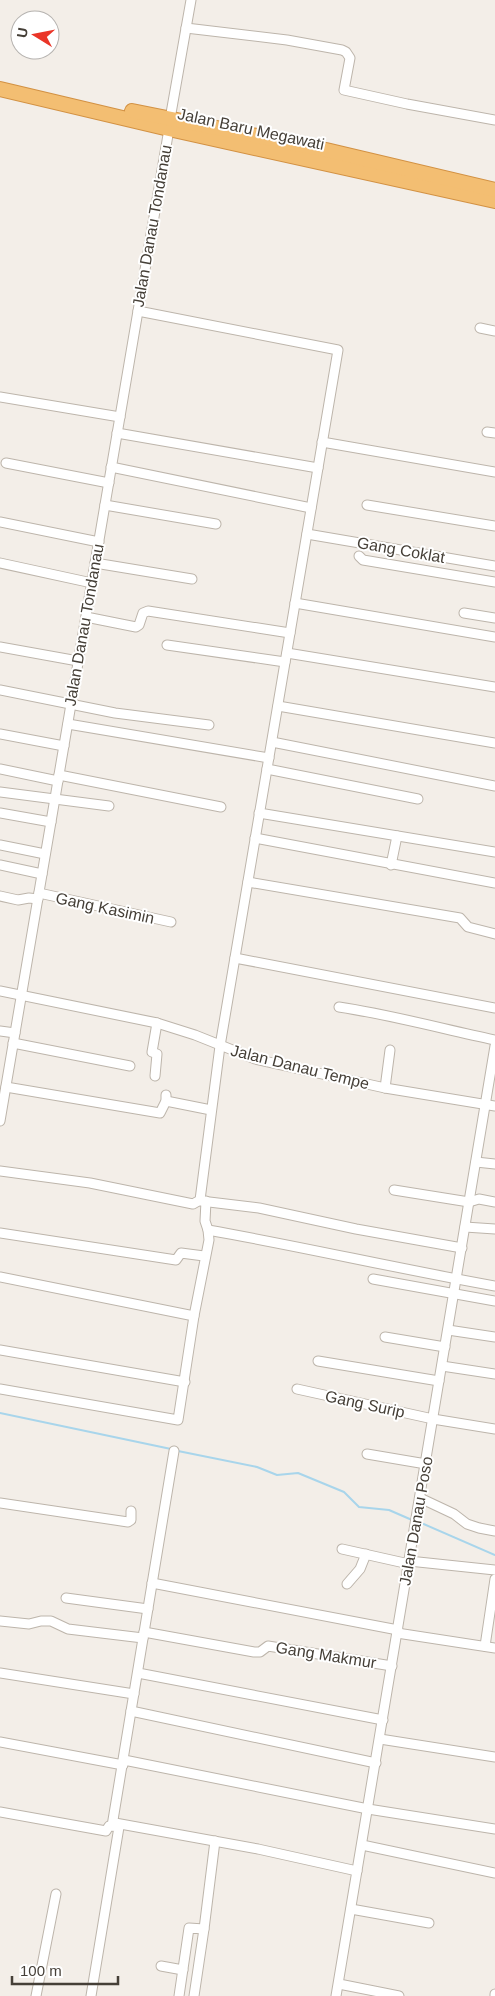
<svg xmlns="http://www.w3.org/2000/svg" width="495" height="1996" viewBox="0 0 495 1996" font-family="Helvetica,sans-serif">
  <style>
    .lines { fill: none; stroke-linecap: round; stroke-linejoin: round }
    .stream { stroke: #a8d5eb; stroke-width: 2 }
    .minor-casing { stroke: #bdb5ab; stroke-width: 11 }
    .highway-casing { stroke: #d29143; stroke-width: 16 }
    .minor { stroke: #fff; stroke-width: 9 }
    .highway { stroke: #f3be72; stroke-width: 14 }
    .labels { text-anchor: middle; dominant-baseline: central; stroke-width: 4; stroke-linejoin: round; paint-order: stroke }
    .street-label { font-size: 16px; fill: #453f37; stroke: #fff }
  </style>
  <rect width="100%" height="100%" fill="#f3eee8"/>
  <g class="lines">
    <!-- stream -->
    <g class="stream">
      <path d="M 0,1413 L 171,1449"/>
      <path d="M 178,1451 L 257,1467 L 277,1475 L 298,1473 L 344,1492 L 359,1507 L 389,1510 L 412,1520"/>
      <path d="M 419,1522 L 495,1555"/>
    </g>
    <defs>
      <g id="minor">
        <path d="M 186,28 L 287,40 L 342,50 L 346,52 L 350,58 L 344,90 L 407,104 L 495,120"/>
        <path d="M 170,119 L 191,0"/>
        <path d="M 480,328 L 495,331"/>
        <path d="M 0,397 L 120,417"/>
        <path d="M 487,432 L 495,433"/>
        <path d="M 117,433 L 318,468"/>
        <path d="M 322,442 L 495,472"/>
        <path d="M 6,463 L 109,483"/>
        <path d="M 111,467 L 311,508"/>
        <path d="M 105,505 L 216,524"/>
        <path d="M 367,505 L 495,526"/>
        <path d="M 0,522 L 99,542"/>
        <path d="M 307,534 L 495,566"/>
        <path d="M 359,556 L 363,560 L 495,582"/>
        <path d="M 0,563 L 92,583"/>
        <path d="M 95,563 L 192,579"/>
        <path d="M 295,603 L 495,637"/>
        <path d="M 464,613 L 495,618"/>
        <path d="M 86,617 L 136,627 L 139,625 L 143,613 L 148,611 L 290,633"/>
        <path d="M 167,645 L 285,662"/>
        <path d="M 0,647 L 78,661"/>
        <path d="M 287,653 L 495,687"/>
        <path d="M 0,690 L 115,713 L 209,725"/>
        <path d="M 278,706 L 495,743"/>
        <path d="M 68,724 L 269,758"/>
        <path d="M 0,734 L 64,746"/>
        <path d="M 272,742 L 495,786"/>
        <path d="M 0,769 L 58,781"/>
        <path d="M 267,769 L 418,799"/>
        <path d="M 59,775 L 221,807"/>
        <path d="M 0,792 L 109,806"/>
        <path d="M 0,813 L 51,822"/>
        <path d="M 259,813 L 495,852"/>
        <path d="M 255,838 L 495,883"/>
        <path d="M 0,845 L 45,854"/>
        <path d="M 0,865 L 42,874"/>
        <path d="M 391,865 L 397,836"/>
        <path d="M 248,882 L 460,918 L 468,927 L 495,934"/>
        <path d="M 39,893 L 171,922"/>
        <path d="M 0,896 L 18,900 L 29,898 L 38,899"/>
        <path d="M 235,958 L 495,1008"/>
        <path d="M 0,991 L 157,1023 L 195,1035 L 255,1059 L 385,1088 L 495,1106"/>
        <path d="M 339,1007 C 392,1015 443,1029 495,1040"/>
        <path d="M 0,1031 L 15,1033"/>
        <path d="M 13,1043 L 130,1066"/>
        <path d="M 155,1076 L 157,1054 L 152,1052 L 157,1023"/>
        <path d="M 6,1087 L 160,1113 L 166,1101 L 166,1095"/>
        <path d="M 385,1088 L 390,1050"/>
        <path d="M 166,1101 L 211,1110"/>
        <path d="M 0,1121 L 169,129"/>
        <path d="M 476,1162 L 495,1164"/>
        <path d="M 0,1171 L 90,1183 L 193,1204 L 200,1200 L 220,1046 L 338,350 L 138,311"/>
        <path d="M 394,1190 L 469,1202 L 479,1199 L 495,1202"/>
        <path d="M 201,1201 L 259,1208 L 356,1229 L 462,1248"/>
        <path d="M 465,1227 L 495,1229"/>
        <path d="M 208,1230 C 304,1247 399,1269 495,1286"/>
        <path d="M 0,1233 L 176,1260 L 181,1253 L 204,1256"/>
        <path d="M 0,1277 L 194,1316"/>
        <path d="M 373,1279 L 495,1301"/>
        <path d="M 448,1330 L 495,1337"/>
        <path d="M 385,1337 L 445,1347"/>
        <path d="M 0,1350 L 185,1382"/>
        <path d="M 318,1361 L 439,1381"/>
        <path d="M 442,1366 L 495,1374"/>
        <path d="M 0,1389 L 178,1420 L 194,1316 L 209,1240 L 208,1230 L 205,1221 L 206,1201"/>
        <path d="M 297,1389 L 433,1419 L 495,1429"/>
        <path d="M 367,1454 L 426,1464"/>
        <path d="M 420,1498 L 454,1514 L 467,1524 L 479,1528 L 495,1531"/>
        <path d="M 0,1503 L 128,1522 L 131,1520 L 131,1511"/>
        <path d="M 342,1549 L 409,1564"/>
        <path d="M 409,1561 L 495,1570"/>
        <path d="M 152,1583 L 398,1630"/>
        <path d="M 347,1584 L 360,1569 L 366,1554"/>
        <path d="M 66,1598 L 148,1609"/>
        <path d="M 0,1621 L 29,1624 L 41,1621 L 51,1621 L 68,1629 L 143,1638"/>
        <path d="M 144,1632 L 254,1652 L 260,1652 L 268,1646 L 392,1666"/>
        <path d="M 397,1633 L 495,1648"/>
        <path d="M 485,1646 L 495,1579"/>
        <path d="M 0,1673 L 134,1694"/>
        <path d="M 138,1673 L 383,1720"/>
        <path d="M 131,1711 L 376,1763"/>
        <path d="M 380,1739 L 495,1757"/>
        <path d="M 0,1742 L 123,1765"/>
        <path d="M 124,1760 L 368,1809 L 495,1829"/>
        <path d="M 0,1812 L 106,1831 L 109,1826 L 112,1826"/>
        <path d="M 115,1823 L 258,1849 L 357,1871"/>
        <path d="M 362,1845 L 495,1873"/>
        <path d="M 351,1909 L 429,1923"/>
        <path d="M 161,1966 L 183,1970"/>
        <path d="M 339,1984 L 399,1996"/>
        <path d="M 36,1996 L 56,1894"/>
        <path d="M 91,1996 L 119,1827 L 112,1826 L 174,1451"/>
        <path d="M 179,1996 L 189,1928 L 204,1929"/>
        <path d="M 194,1996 L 204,1929 L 215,1841"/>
        <path d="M 336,1996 L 495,1046"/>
        <path d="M 495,1996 L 495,1994"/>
      </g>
      <g id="highway">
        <path d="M 0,89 L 169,129 L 495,201"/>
        <path d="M 132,111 L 326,150 L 495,190"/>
      </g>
    </defs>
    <!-- minor casing -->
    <use href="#minor" class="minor-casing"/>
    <!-- highway casing -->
    <use href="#highway" class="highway-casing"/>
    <!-- minor -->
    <use href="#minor" class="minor"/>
    <!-- highway -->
    <use href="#highway" class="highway"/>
  </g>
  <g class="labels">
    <!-- street labels -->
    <g class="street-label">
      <text transform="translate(251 129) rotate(12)">Jalan Baru Megawati</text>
      <text transform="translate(152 226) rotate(-80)">Jalan Danau Tondanau</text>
      <text transform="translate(401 550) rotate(10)">Gang Coklat</text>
      <text transform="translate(84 625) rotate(-80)">Jalan Danau Tondanau</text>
      <text transform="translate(105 908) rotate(12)">Gang Kasimin</text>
      <text transform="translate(300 1067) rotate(14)">Jalan Danau Tempe</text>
      <text transform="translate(365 1404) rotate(12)">Gang Surip</text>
      <text transform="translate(416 1521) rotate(-80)">Jalan Danau Poso</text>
      <text transform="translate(326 1655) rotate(9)">Gang Makmur</text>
    </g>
  </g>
  <!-- north arrow -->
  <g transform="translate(35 35) rotate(280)"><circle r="24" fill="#ffffff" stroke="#b5b2af"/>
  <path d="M0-4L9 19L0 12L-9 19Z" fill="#ea3528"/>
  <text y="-8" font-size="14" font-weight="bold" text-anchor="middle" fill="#453f37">U</text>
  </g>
  <!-- scale -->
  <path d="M12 1976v8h106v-8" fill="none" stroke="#453f37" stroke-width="2.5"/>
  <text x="20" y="1976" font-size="15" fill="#453f37" stroke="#ffffff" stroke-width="4" paint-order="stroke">100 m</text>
</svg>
